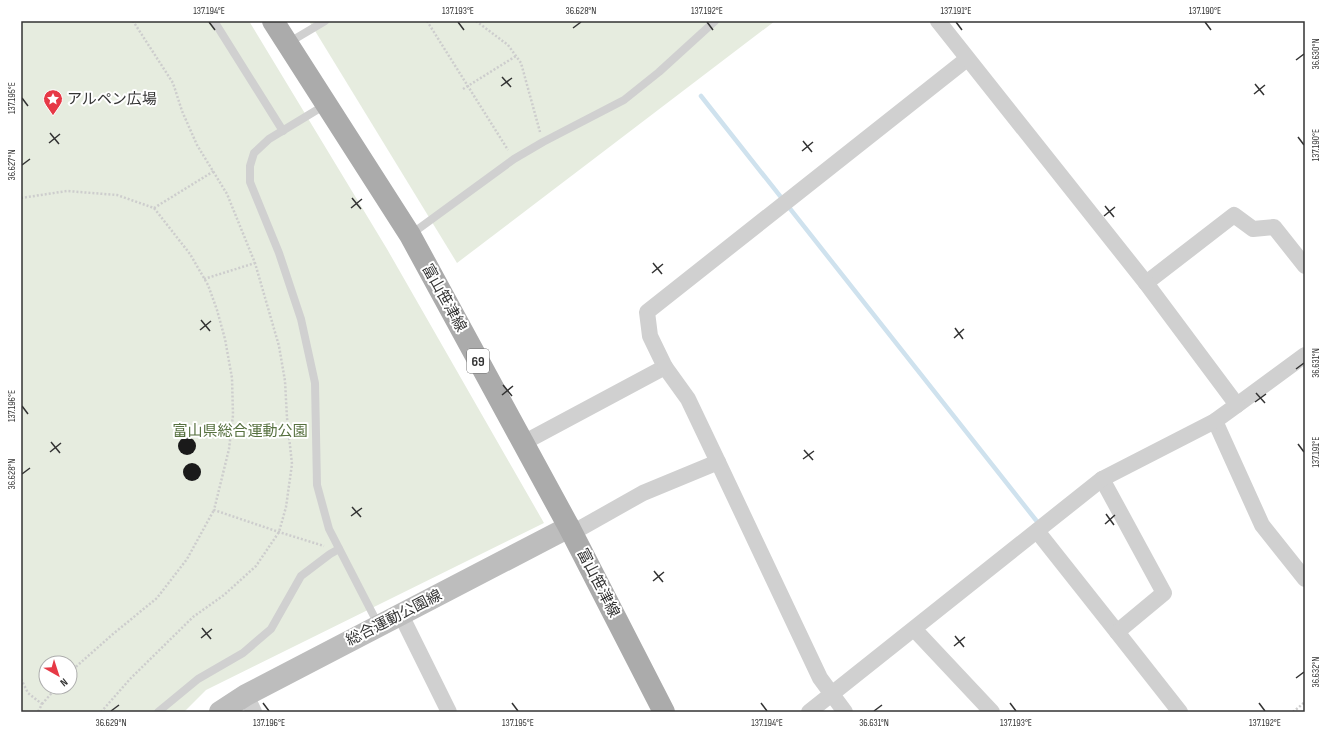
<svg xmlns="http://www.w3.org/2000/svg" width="1326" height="733" viewBox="0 0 1326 733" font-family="'Sofia Sans Condensed','Noto Sans JP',sans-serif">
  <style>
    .green { fill: #e6ecdf; fill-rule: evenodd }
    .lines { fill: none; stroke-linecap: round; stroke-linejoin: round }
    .stream { stroke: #cfe2ee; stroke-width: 4.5 }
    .building { fill: #1a1a1a }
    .path { stroke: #cdcdcd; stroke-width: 2.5; stroke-dasharray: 2 2; stroke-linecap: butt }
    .service { stroke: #d0d0d0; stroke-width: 8 }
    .minor { stroke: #d0d0d0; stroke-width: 16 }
    .secondary { stroke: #bdbdbd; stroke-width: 22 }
    .primary { stroke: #ababab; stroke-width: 22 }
    .ticks { fill: none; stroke: #333; stroke-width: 1.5 }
    .labels { text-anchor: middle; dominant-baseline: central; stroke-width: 4; stroke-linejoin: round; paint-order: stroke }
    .shield { fill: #fff; stroke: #707070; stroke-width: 1 }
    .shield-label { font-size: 14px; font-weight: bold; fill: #333 }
    .poi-label { font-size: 15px; fill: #333; stroke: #fff; text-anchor: start }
    .street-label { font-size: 15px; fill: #333; stroke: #fff }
    .park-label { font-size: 15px; fill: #56703f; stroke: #fff }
    .neatline { fill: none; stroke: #333; stroke-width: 1.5 }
    .ticks-label { font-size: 10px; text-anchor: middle; fill: #333 }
  </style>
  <rect width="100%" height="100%" fill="#fff"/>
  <!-- green -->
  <g class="green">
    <path d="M 21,21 L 249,21 L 387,249 L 544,523 L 206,690 L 184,712 L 21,712 ZM 46,663 L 70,663 L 70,687 L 46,687 Z"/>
    <path d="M 309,21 L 775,21 L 457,263 Z"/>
  </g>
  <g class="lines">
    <!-- stream -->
    <path class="stream" d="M 701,96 L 1039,524"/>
  </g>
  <!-- building -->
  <g class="building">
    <circle cx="187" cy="446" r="9"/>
    <circle cx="192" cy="472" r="9"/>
  </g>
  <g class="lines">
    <!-- path -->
    <g class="path">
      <path d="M 427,21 L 508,150"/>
      <path d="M 476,21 L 508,45 L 521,63 L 540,132"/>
      <path d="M 463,89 L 516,56"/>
      <path d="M 21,198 L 67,191 L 117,195 L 154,208 L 190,254 L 208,285 L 217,310 L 225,339 L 232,378 L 233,415 L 229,449 L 214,510 L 279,532 L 324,546"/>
      <path d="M 154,208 L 214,171"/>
      <path d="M 204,279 L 255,263"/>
      <path d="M 70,672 L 113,634 L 157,598 L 187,559 L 214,510"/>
      <path d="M 21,679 L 28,693 L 42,704 L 38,712"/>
      <path d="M 42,704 L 57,687"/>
      <path d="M 101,712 L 130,679 L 193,617 L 224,595 L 256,566 L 279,532 L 286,507 L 292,464 L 287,418 L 285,381 L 279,346 L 255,263 L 227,194 L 197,145 L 182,111 L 173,83 L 133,21"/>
      <path d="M 1293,712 L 1305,702"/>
    </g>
    <!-- service -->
    <g class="service">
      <path d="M 214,21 L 283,131"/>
      <path d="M 288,43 L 325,21"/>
      <path d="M 325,105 L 269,139 L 254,153 L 250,166 L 250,182 L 279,253 L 301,319 L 315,383 L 317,485 L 329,529 L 379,626"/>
      <path d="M 410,235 L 514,159 L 543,142 L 624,100 L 659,72 L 715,21"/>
      <path d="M 158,712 L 198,679 L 243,653 L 271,629 L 301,576 L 330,554 L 339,549"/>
    </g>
    <!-- minor -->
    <g class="minor">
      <path d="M 1146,283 L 1234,215 L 1253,229 L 1274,227 L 1305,266"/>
      <path d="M 1237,405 L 1305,355"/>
      <path d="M 1215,421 L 1262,525 L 1305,579"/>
      <path d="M 523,443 L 665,367 L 650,336 L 647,312 L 967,59"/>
      <path d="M 718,462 L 820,678 L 845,712"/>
      <path d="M 1037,531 L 1117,632 L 1164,593 L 1102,479"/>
      <path d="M 572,533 L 643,493 L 718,462 L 688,399 L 665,367"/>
      <path d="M 401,615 L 449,712"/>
      <path d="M 914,629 L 992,712"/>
      <path d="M 1117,632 L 1180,712"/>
      <path d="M 246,695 L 254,712"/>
      <path d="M 809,712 L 1102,479 L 1215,421 L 1237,405 L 1146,283 L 938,21"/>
    </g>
    <!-- secondary -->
    <path class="secondary" d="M 220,712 L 246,695 L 569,527"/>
    <!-- primary -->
    <path class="primary" d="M 273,21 L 410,235 L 569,527 L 664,712"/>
  </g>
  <!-- ticks -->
  <path class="ticks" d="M 209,22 L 215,30M 458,22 L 464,30M 707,22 L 713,30M 956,22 L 962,30M 1205,22 L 1211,30M 573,28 L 581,22M 1296,60 L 1304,54M 502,77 L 511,87M 1255,84 L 1264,95M 501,86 L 512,78M 1254,94 L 1265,85M 22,98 L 28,106M 50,133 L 59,144M 1298,137 L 1304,145M 803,141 L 812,152M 49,143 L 60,134M 802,151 L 813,142M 22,165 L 30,159M 352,198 L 361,209M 1105,206 L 1114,217M 351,208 L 362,199M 1104,216 L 1115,207M 653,263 L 662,274M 652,273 L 663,264M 201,320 L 210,331M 955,328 L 963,339M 200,330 L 211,321M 954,338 L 964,329M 1296,369 L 1304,363M 503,385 L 512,396M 1256,393 L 1265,403M 502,395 L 513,386M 1255,402 L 1266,394M 22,406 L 28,414M 51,442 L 60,453M 1298,444 L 1304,452M 804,450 L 813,460M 50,452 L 61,443M 803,459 L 814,451M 22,474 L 30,468M 352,507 L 361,517M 1106,514 L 1114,525M 351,516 L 362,508M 1105,524 L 1115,515M 654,571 L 663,582M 653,581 L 664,572M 202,628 L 211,639M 955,636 L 964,647M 201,638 L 212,629M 954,646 L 965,637M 1296,678 L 1304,672M 263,703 L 269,711M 512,703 L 518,711M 761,703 L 767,711M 1010,703 L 1016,711M 1259,703 L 1265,711M 111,711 L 119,705M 874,711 L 882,705"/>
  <!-- icons -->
  <defs>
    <symbol id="sight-pin" viewBox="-11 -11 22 30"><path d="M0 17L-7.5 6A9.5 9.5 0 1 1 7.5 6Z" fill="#e63946" stroke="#fff"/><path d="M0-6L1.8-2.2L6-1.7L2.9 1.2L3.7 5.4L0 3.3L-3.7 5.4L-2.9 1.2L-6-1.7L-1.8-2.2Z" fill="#fff"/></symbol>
  </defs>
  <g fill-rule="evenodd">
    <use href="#sight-pin" x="42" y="88" width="22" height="30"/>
  </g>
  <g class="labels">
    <!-- shield labels -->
    <rect class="shield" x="467" y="349" width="22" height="24" rx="3"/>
    <g class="shield-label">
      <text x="478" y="361">69</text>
    </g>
    <!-- poi labels -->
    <g class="poi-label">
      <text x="67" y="99">アルペン広場</text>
    </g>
    <!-- street labels -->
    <g class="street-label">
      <text transform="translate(444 298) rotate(61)">富山笹津線</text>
      <text transform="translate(598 583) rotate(63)">富山笹津線</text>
      <text transform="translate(394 618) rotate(-27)">総合運動公園線</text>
    </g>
    <!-- park labels -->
    <g class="park-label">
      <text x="240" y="431">富山県総合運動公園</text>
    </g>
  </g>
  <!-- border -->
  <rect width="1326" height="733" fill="none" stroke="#ffffff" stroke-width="44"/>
  <!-- north arrow -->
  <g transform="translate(58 675) rotate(141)"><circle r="19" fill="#ffffff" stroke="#adadad"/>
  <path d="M0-3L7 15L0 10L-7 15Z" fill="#e63946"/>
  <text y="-6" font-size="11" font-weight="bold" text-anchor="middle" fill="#333333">N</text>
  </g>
  <rect x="22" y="22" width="1282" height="689" class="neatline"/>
  <g class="ticks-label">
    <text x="209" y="14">137.194°E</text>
    <text x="458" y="14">137.193°E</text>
    <text x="581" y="14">36.628°N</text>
    <text x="707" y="14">137.192°E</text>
    <text x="956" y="14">137.191°E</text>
    <text x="1205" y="14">137.190°E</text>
    <text transform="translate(1315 54) rotate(-90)" y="4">36.630°N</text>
    <text transform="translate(11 98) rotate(-90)" y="4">137.195°E</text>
    <text transform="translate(1315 145) rotate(-90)" y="4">137.190°E</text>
    <text transform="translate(11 165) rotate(-90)" y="4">36.627°N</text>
    <text transform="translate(1315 363) rotate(-90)" y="4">36.631°N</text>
    <text transform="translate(11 406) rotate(-90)" y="4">137.196°E</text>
    <text transform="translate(1315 452) rotate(-90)" y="4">137.191°E</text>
    <text transform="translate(11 474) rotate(-90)" y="4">36.628°N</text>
    <text transform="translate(1315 672) rotate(-90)" y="4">36.632°N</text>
    <text x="111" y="726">36.629°N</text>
    <text x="269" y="726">137.196°E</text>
    <text x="518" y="726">137.195°E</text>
    <text x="767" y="726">137.194°E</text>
    <text x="874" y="726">36.631°N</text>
    <text x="1016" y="726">137.193°E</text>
    <text x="1265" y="726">137.192°E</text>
  </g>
</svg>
